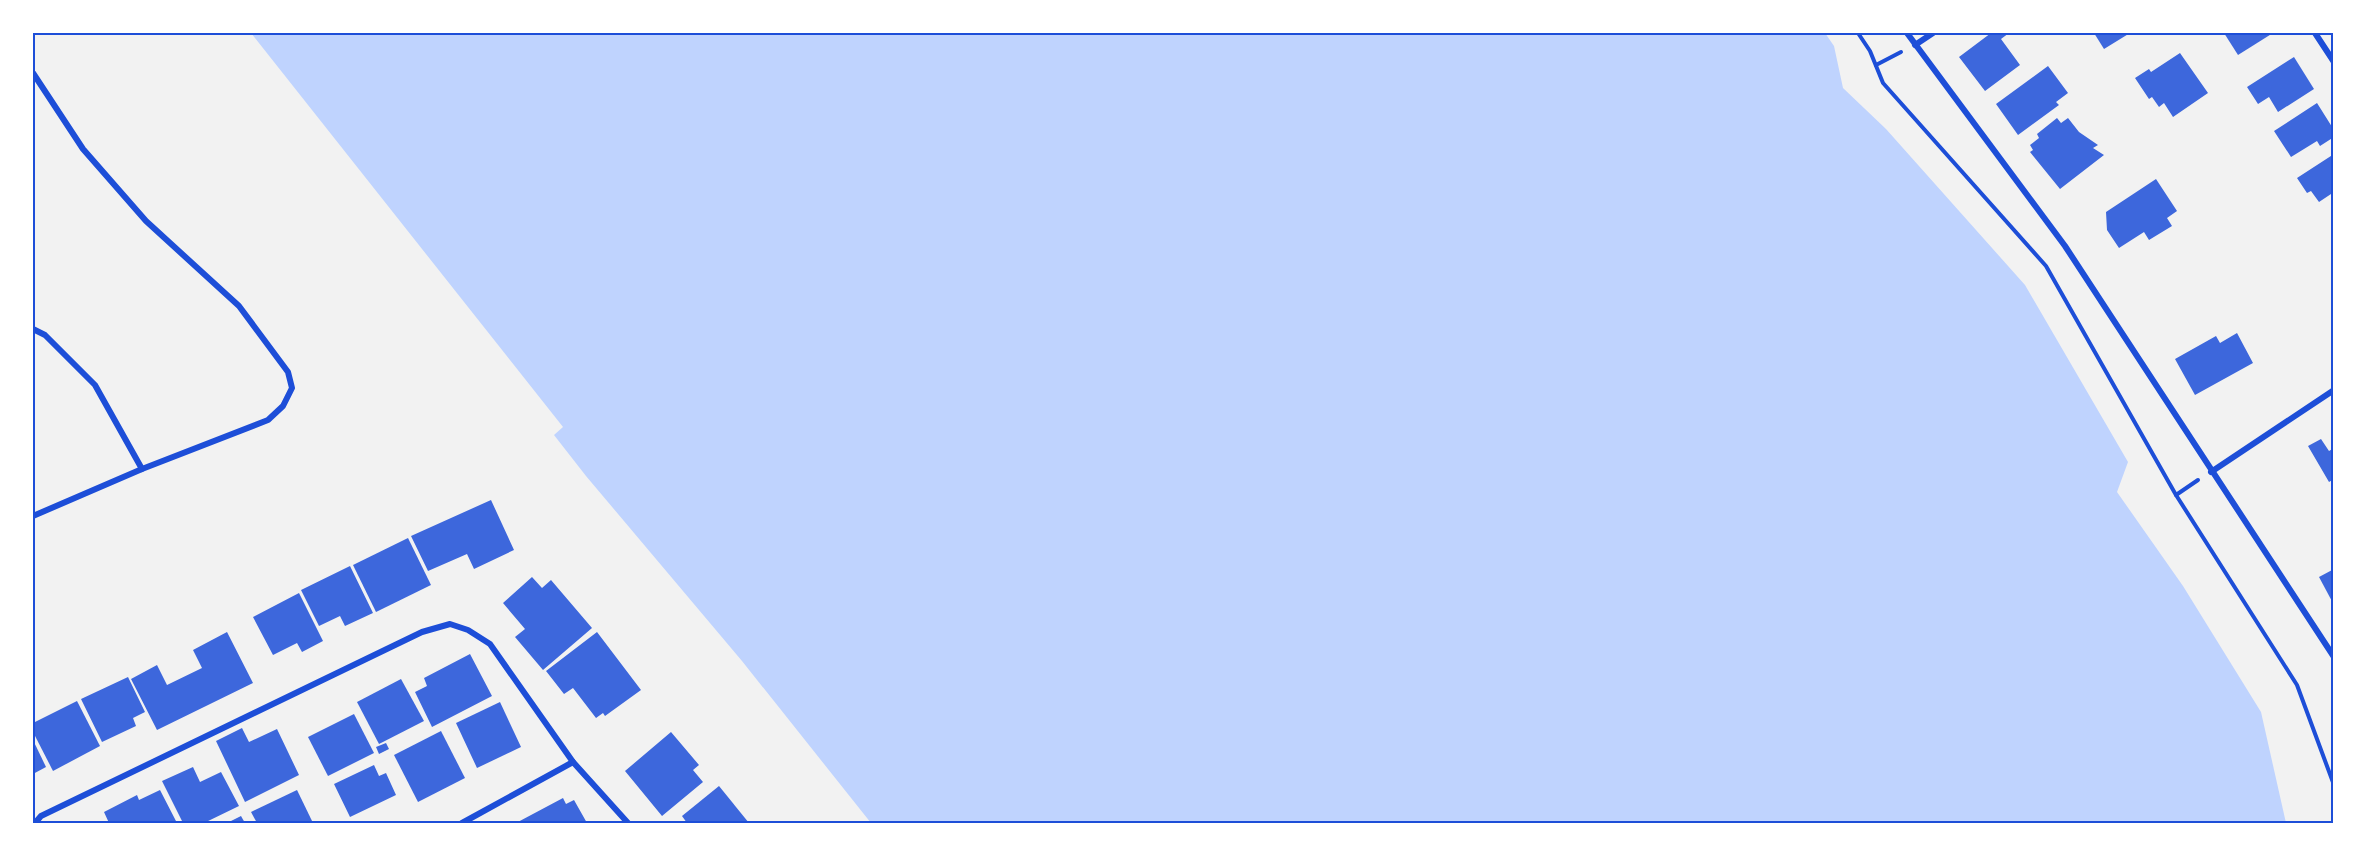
<svg xmlns="http://www.w3.org/2000/svg" width="2367" height="856" viewBox="0 0 2367 856" font-family="'Roboto Condensed',sans-serif">
  <style>
    .water { fill: #bfd3fe }
    .building { fill: #3d67dc }
    .lines { fill: none; stroke-linecap: round; stroke-linejoin: round }
    .path { stroke: #1d4ed8; stroke-width: 4 }
    .minor { stroke: #1d4ed8; stroke-width: 6 }
    .neatline { fill: none; stroke: #1d4ed8; stroke-width: 2 }
  </style>
  <rect width="100%" height="100%" fill="#f2f2f2"/>
  <!-- water -->
  <path class="water" d="M 251,33 L 1825,33 L 1834,46 L 1843,88 L 1886,129 L 2025,285 L 2128,462 L 2117,492 L 2183,586 L 2261,712 L 2286,823 L 871,823 L 742,661 L 586,476 L 554,435 L 563,427 Z"/>
  <!-- building -->
  <g class="building">
    <path d="M 1991,33 L 2009,33 L 2001,39 L 2020,65 L 1985,91 L 1959,57 Z"/>
    <path d="M 2094,33 L 2130,33 L 2104,49 Z"/>
    <path d="M 2224,33 L 2273,33 L 2238,55 Z"/>
    <path d="M 2180,53 L 2208,93 L 2173,117 L 2164,103 L 2159,107 L 2152,97 L 2149,99 L 2135,78 L 2149,69 L 2151,72 Z"/>
    <path d="M 2294,57 L 2314,89 L 2278,112 L 2269,97 L 2258,104 L 2247,87 Z"/>
    <path d="M 2048,66 L 2068,93 L 2056,102 L 2059,105 L 2018,135 L 1996,104 Z"/>
    <path d="M 2317,103 L 2334,130 L 2334,137 L 2320,146 L 2317,141 L 2291,157 L 2274,131 Z"/>
    <path d="M 2057,118 L 2061,123 L 2068,118 L 2079,132 L 2098,145 L 2093,148 L 2104,155 L 2060,189 L 2030,152 L 2033,150 L 2030,145 L 2039,138 L 2037,134 Z"/>
    <path d="M 2334,154 L 2334,192 L 2319,202 L 2311,191 L 2307,193 L 2297,178 Z"/>
    <path d="M 2156,179 L 2177,211 L 2167,218 L 2172,226 L 2149,240 L 2144,232 L 2119,248 L 2107,230 L 2106,212 Z"/>
    <path d="M 2237,333 L 2253,363 L 2195,395 L 2175,359 L 2216,336 L 2220,343 Z"/>
    <path d="M 2321,439 L 2329,451 L 2334,448 L 2334,479 L 2329,482 L 2308,446 Z"/>
    <path d="M 491,500 L 514,550 L 474,569 L 467,554 L 428,571 L 411,536 Z"/>
    <path d="M 408,538 L 431,585 L 376,612 L 353,565 Z"/>
    <path d="M 350,566 L 373,613 L 345,626 L 340,616 L 319,626 L 301,590 Z"/>
    <path d="M 2334,569 L 2334,605 L 2319,577 Z"/>
    <path d="M 532,577 L 542,588 L 551,580 L 592,628 L 543,670 L 515,637 L 525,629 L 503,603 Z"/>
    <path d="M 299,593 L 323,641 L 302,652 L 297,643 L 273,655 L 253,617 Z"/>
    <path d="M 227,632 L 253,683 L 157,730 L 131,679 L 157,665 L 167,685 L 202,668 L 193,650 Z"/>
    <path d="M 597,632 L 641,690 L 605,716 L 603,713 L 596,718 L 573,688 L 564,694 L 546,671 Z"/>
    <path d="M 470,654 L 492,696 L 432,727 L 415,692 L 427,686 L 424,678 Z"/>
    <path d="M 128,677 L 145,712 L 133,718 L 136,726 L 102,742 L 81,699 Z"/>
    <path d="M 401,679 L 424,721 L 379,744 L 357,702 Z"/>
    <path d="M 77,701 L 100,746 L 53,771 L 33,732 L 33,723 Z"/>
    <path d="M 500,702 L 521,747 L 477,768 L 456,723 Z"/>
    <path d="M 354,714 L 374,753 L 328,776 L 308,737 Z"/>
    <path d="M 242,728 L 249,742 L 277,729 L 299,775 L 245,802 L 216,741 Z"/>
    <path d="M 441,731 L 465,778 L 418,802 L 394,755 Z"/>
    <path d="M 671,732 L 699,765 L 693,770 L 703,782 L 662,816 L 625,771 Z"/>
    <path d="M 33,740 L 46,767 L 33,774 Z"/>
    <path d="M 386,743 L 389,749 L 379,754 L 376,747 Z"/>
    <path d="M 374,765 L 379,776 L 386,773 L 396,795 L 350,817 L 334,784 Z"/>
    <path d="M 193,767 L 200,782 L 221,772 L 239,806 L 204,823 L 183,823 L 162,781 Z"/>
    <path d="M 719,786 L 749,823 L 687,823 L 682,816 Z"/>
    <path d="M 160,790 L 177,823 L 109,823 L 104,812 L 137,795 L 139,800 Z"/>
    <path d="M 297,790 L 313,823 L 257,823 L 251,812 Z"/>
    <path d="M 563,798 L 566,804 L 574,800 L 587,823 L 516,823 Z"/>
    <path d="M 241,816 L 245,823 L 227,823 Z"/>
  </g>
  <g class="lines">
    <!-- path -->
    <g class="path">
      <path d="M 1858,33 L 1870,51 L 1883,83 L 2046,266 L 2176,495 L 2297,685 L 2334,785"/>
      <path d="M 1876,65 L 1901,52"/>
      <path d="M 2176,495 L 2198,480"/>
    </g>
    <!-- minor -->
    <g class="minor">
      <path d="M 1907,33 L 2065,246 L 2334,657"/>
      <path d="M 2315,33 L 2334,62"/>
      <path d="M 1915,45 L 1933,33"/>
      <path d="M 33,73 L 83,149 L 146,221 L 239,306 L 288,372 L 292,388 L 283,406 L 268,420 L 142,469 L 33,516"/>
      <path d="M 33,329 L 45,335 L 95,385 L 142,469"/>
      <path d="M 2211,472 L 2334,390"/>
      <path d="M 35,823 L 41,816 L 422,632 L 450,624 L 468,630 L 490,644 L 573,762 L 628,823"/>
      <path d="M 462,823 L 573,762"/>
    </g>
  </g>
  <!-- border -->
  <rect width="2367" height="856" fill="none" stroke="#ffffff" stroke-width="69"/>
  <rect x="34" y="34" width="2298" height="788" class="neatline"/>
</svg>
